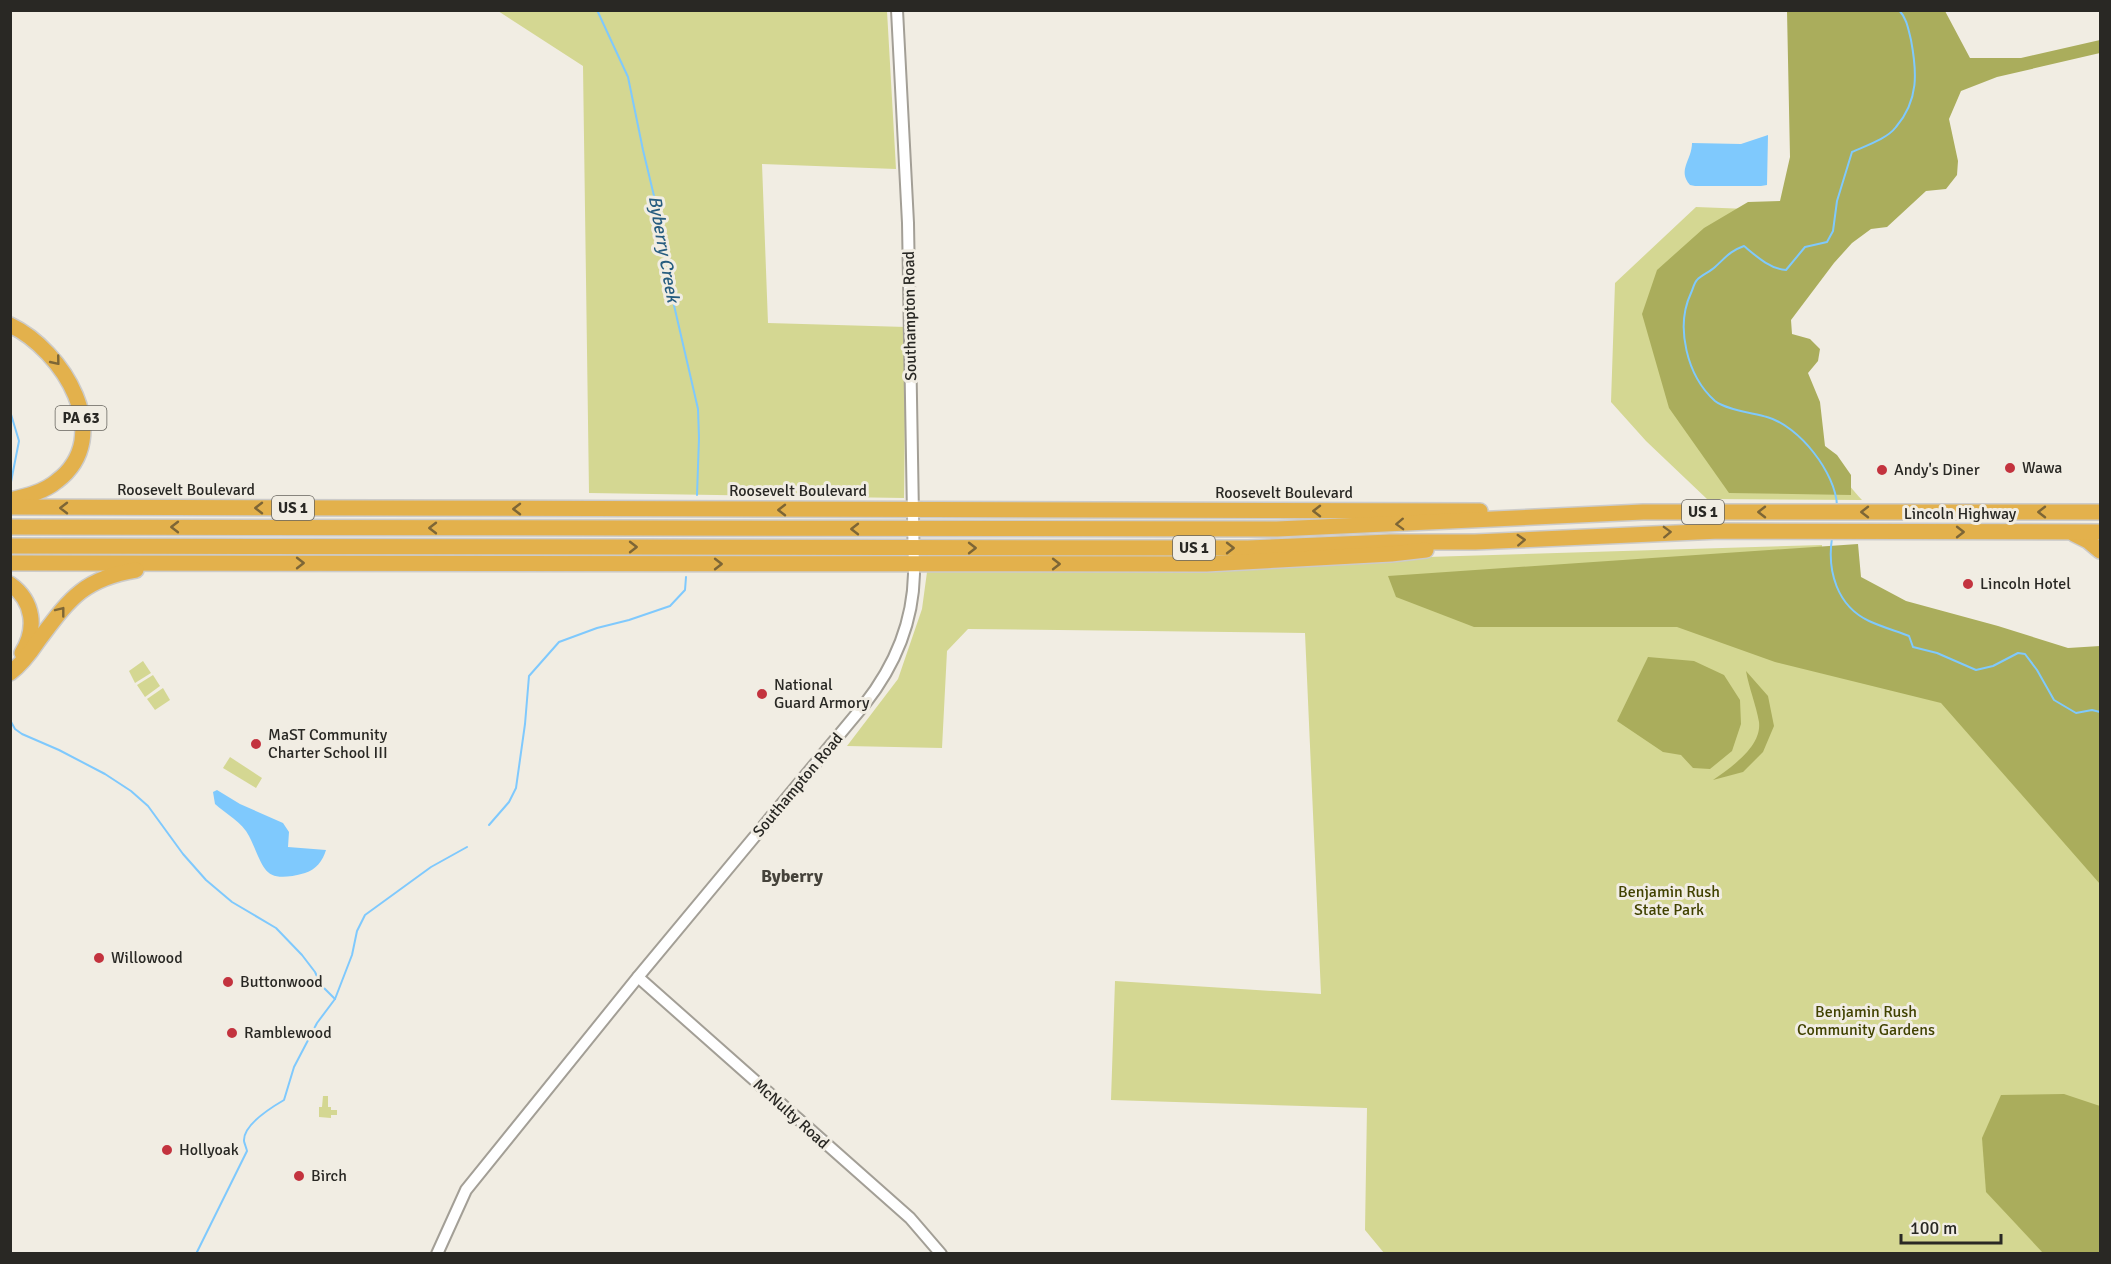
<svg xmlns="http://www.w3.org/2000/svg" width="2111" height="1264" viewBox="0 0 2111 1264" font-family="Signika,sans-serif">
  <style>
    .green { fill: #d4d792 }
    .forest { fill: #aaad5c }
    .water { fill: #7fc9fd }
    .lines { fill: none; stroke-linecap: round; stroke-linejoin: round }
    .stream { stroke: #7fc9fd; stroke-width: 2 }
    .minor-casing { stroke: #a39f96; stroke-width: 14 }
    .highway-casing { stroke: #cccbca; stroke-width: 18 }
    .minor { stroke: #fff; stroke-width: 10 }
    .highway { stroke: #e3b14c; stroke-width: 15 }
    .oneway { stroke: #7d6636 }
    .poi-dot { fill: #c3333e; stroke: #f1ede3; stroke-width: 2 }
    .labels { text-anchor: middle; dominant-baseline: central; stroke-width: 6; stroke-linejoin: round; paint-order: stroke }
    .shield { fill: #f1ede3; stroke: #65635d; stroke-width: 1.5 }
    .shield-label { font-size: 15px; font-weight: bold; fill: #292824 }
    .street-label { font-size: 16px; fill: #292824; stroke: #f1ede3 }
    .poi-label { font-size: 16px; fill: #292824; stroke: #f1ede3; text-anchor: start }
    .park-label { font-size: 16px; fill: #414200; stroke: #f1ede3 }
    .water-label { font-size: 18px; font-style: italic; fill: #265c7f; stroke: #f1ede3 }
    .neighbourhood-label { font-size: 18px; font-weight: bold; fill: #46433b; stroke: #f1ede3 }
  </style>
  <rect width="100%" height="100%" fill="#f1ede3"/>
  <!-- green -->
  <g class="green">
    <path d="M 498,11 L 887,11 L 896,169 L 762,164 L 768,323 L 906,327 L 904,498 L 589,493 L 583,66 Z"/>
    <path d="M 1807,11 L 1901,11 L 1913,32 L 1919,84 L 1898,123 L 1858,146 L 1833,201 L 1841,222 L 1812,240 L 1808,250 L 1782,254 L 1758,236 L 1727,251 L 1695,283 L 1688,326 L 1686,354 L 1711,399 C 1730,403 1751,405 1770,411 C 1797,420 1842,478 1862,500 L 1707,499 L 1646,441 L 1611,402 L 1615,283 L 1696,207 L 1800,211 Z"/>
    <path d="M 1822,545 L 1822,558 L 2100,702 L 2100,1253 L 1384,1253 L 1365,1230 L 1367,1108 L 1111,1100 L 1115,981 L 1321,994 L 1305,633 L 968,629 L 947,651 L 942,748 L 847,746 L 898,679 L 922,609 L 927,572 Z"/>
    <path d="M 143,661 L 151,673 L 135,683 L 129,671 Z"/>
    <path d="M 153,675 L 160,686 L 145,697 L 137,685 Z"/>
    <path d="M 163,688 L 170,700 L 155,710 L 147,699 Z"/>
    <path d="M 230,757 L 262,778 L 256,788 L 223,768 Z"/>
    <path d="M 323,1096 L 328,1096 L 328,1107 L 331,1107 L 331,1110 L 337,1110 L 337,1115 L 331,1115 L 331,1118 L 319,1117 L 319,1107 L 322,1107 Z"/>
  </g>
  <!-- forest -->
  <g class="forest">
    <path d="M 1787,11 L 1945,11 L 1970,58 L 2021,58 L 2100,40 L 2100,53 L 1997,77 L 1961,91 L 1949,119 L 1958,161 L 1957,175 L 1946,189 L 1926,191 L 1887,227 L 1871,229 L 1852,243 L 1834,263 L 1791,320 L 1792,334 L 1810,339 L 1820,349 L 1818,361 L 1808,373 L 1820,402 L 1825,446 L 1837,455 L 1851,475 L 1851,495 L 1729,493 L 1669,408 L 1642,314 L 1657,270 L 1704,228 L 1748,202 L 1780,201 L 1790,157 Z"/>
    <path d="M 1858,544 L 1861,577 L 1906,601 L 1998,626 L 2068,648 L 2100,646 L 2100,884 L 1941,703 L 1775,662 L 1677,627 L 1474,627 L 1396,597 L 1388,576 Z"/>
    <path d="M 1648,657 L 1694,661 L 1724,675 L 1740,700 L 1741,724 L 1732,751 L 1710,769 L 1693,768 L 1681,755 L 1663,752 L 1617,721 Z"/>
    <path d="M 1746,671 L 1768,696 L 1774,726 L 1763,752 L 1743,772 L 1713,780 C 1730,768 1762,747 1759,722 C 1756,705 1749,688 1746,671 Z"/>
    <path d="M 2064,1094 L 2100,1106 L 2100,1253 L 2043,1253 L 1986,1192 L 1982,1138 L 2001,1095 Z"/>
  </g>
  <!-- water -->
  <g class="water">
    <path d="M 1768,135 L 1767,185 L 1761,186 L 1695,186 L 1690,185 C 1677,170 1692,160 1692,143 L 1741,144 Z"/>
    <path d="M 217,790 L 240,804 L 283,823 L 289,832 L 288,847 L 326,850 C 323,860 316,870 305,873 C 262,885 265,868 249,836 C 243,823 225,813 215,804 L 213,792 Z"/>
  </g>
  <g class="lines">
    <!-- stream -->
    <g class="stream">
      <path d="M 597,10 L 628,77 L 643,150 L 666,246 L 670,288 L 698,409 L 699,438 L 697,495"/>
      <path d="M 10,411 L 19,441 L 10,487"/>
      <path d="M 1837,506 C 1836,473 1799,426 1767,417 C 1754,413 1726,410 1715,401 C 1687,376 1675,327 1691,293 C 1693,289 1694,283 1697,280 C 1701,275 1710,272 1715,267 C 1726,257 1730,251 1744,246 C 1756,256 1770,269 1786,270 L 1805,247 L 1827,242 L 1833,231 L 1837,201 L 1852,152 C 1865,146 1887,139 1896,127 C 1919,100 1917,72 1911,40 C 1908,28 1907,19 1899,10"/>
      <path d="M 1832,538 C 1827,571 1837,606 1869,621 C 1882,627 1896,631 1909,636 L 1913,647 L 1937,653 L 1976,670 L 1993,666 L 2018,653 L 2025,654 L 2037,670 L 2054,700 L 2076,713 L 2092,710 L 2100,712"/>
      <path d="M 10,720 L 15,729 L 22,734 L 59,750 L 105,774 L 131,791 L 148,806 L 183,854 L 206,880 L 232,902 L 276,928 L 302,955 L 315,972 L 321,985 L 335,999"/>
      <path d="M 489,825 L 509,802 L 516,788 L 525,724 L 529,676 L 559,642 L 597,628 L 629,620 L 670,606 L 685,590 L 686,577"/>
      <path d="M 196,1254 L 247,1151 C 247,1150 244,1142 244,1141 C 243,1125 272,1107 284,1100 L 294,1067 L 317,1023 L 335,999 L 352,955 L 357,931 L 365,915 L 431,867 L 467,847"/>
    </g>
    <defs>
      <g id="minor">
        <path d="M 638,977 L 910,1218 L 941,1254"/>
        <path d="M 437,1254 L 466,1190 L 638,977 L 864,705 C 894,667 913,623 914,574 L 908,223 L 897,10"/>
      </g>
      <g id="highway">
        <path d="M 10,325 C 63,350 116,436 57,481 C 44,492 27,496 10,500"/>
        <path d="M 10,507 L 1480,511"/>
        <path d="M 10,527 L 1277,529 L 1643,512 L 2100,512"/>
        <path d="M 2074,534 L 2088,541 L 2100,551"/>
        <path d="M 10,546 L 1248,548 L 1390,542 L 1475,542 L 1720,531 L 2100,532"/>
        <path d="M 10,563 L 1206,564 L 1391,554 L 1426,550"/>
        <path d="M 10,584 C 34,601 37,629 22,653"/>
        <path d="M 10,673 C 22,664 30,653 38,641 C 69,600 82,579 136,570"/>
      </g>
    </defs>
    <!-- minor casing -->
    <use href="#minor" class="minor-casing"/>
    <!-- highway casing -->
    <use href="#highway" class="highway-casing"/>
    <!-- minor -->
    <use href="#minor" class="minor"/>
    <!-- highway -->
    <use href="#highway" class="highway"/>
  </g>
  <!-- one-way arrows -->
  <defs><path id="oneway-chevron" d="M-2-3.5L2.5 0L-2 3.5" fill="none" stroke-width="1.6" stroke-linecap="round" stroke-linejoin="round" transform="scale(1.5)"/></defs>
  <g class="oneway">
    <use href="#oneway-chevron" transform="translate(56 361) rotate(51)"/>
    <use href="#oneway-chevron" transform="translate(64 508) rotate(-180)"/>
    <use href="#oneway-chevron" transform="translate(259 508) rotate(-180)"/>
    <use href="#oneway-chevron" transform="translate(517 509) rotate(-180)"/>
    <use href="#oneway-chevron" transform="translate(782 510) rotate(-180)"/>
    <use href="#oneway-chevron" transform="translate(1317 511) rotate(-180)"/>
    <use href="#oneway-chevron" transform="translate(1762 512) rotate(-180)"/>
    <use href="#oneway-chevron" transform="translate(1865 512) rotate(-180)"/>
    <use href="#oneway-chevron" transform="translate(2042 512) rotate(-180)"/>
    <use href="#oneway-chevron" transform="translate(1400 524) rotate(178)"/>
    <use href="#oneway-chevron" transform="translate(175 527) rotate(-180)"/>
    <use href="#oneway-chevron" transform="translate(433 528) rotate(-180)"/>
    <use href="#oneway-chevron" transform="translate(855 529) rotate(-180)"/>
    <use href="#oneway-chevron" transform="translate(1667 532) rotate(-2)"/>
    <use href="#oneway-chevron" transform="translate(1960 532)"/>
    <use href="#oneway-chevron" transform="translate(1521 540) rotate(-3)"/>
    <use href="#oneway-chevron" transform="translate(633 547)"/>
    <use href="#oneway-chevron" transform="translate(972 548)"/>
    <use href="#oneway-chevron" transform="translate(1230 548)"/>
    <use href="#oneway-chevron" transform="translate(300 563)"/>
    <use href="#oneway-chevron" transform="translate(718 564)"/>
    <use href="#oneway-chevron" transform="translate(1056 564)"/>
    <use href="#oneway-chevron" transform="translate(61 611) rotate(-52)"/>
  </g>
  <!-- markers -->
  <g class="poi-dot">
    <circle cx="2010" cy="468" r="6"/>
    <circle cx="1882" cy="470" r="6"/>
    <circle cx="1968" cy="584" r="6"/>
    <circle cx="762" cy="694" r="6"/>
    <circle cx="256" cy="744" r="6"/>
    <circle cx="99" cy="958" r="6"/>
    <circle cx="228" cy="982" r="6"/>
    <circle cx="232" cy="1033" r="6"/>
    <circle cx="167" cy="1150" r="6"/>
    <circle cx="299" cy="1176" r="6"/>
  </g>
  <g class="labels">
    <!-- shield labels -->
    <g class="shield">
      <rect x="55.5" y="406" width="51" height="24" rx="4.5"/>
      <rect x="272" y="496" width="42" height="24" rx="4.5"/>
      <rect x="1682" y="500" width="42" height="24" rx="4.5"/>
      <rect x="1173" y="536" width="42" height="24" rx="4.5"/>
    </g>
    <g class="shield-label">
      <text x="81" y="418">PA 63</text>
      <text x="293" y="508">US 1</text>
      <text x="1703" y="512">US 1</text>
      <text x="1194" y="548">US 1</text>
    </g>
    <!-- street labels -->
    <g class="street-label">
      <text transform="translate(910 316) rotate(-91)">Southampton Road</text>
      <text x="186" y="490">Roosevelt Boulevard</text>
      <text x="798" y="491">Roosevelt Boulevard</text>
      <text x="1284" y="493">Roosevelt Boulevard</text>
      <text x="1960" y="514">Lincoln Highway</text>
      <text transform="translate(798 785) rotate(-50)">Southampton Road</text>
      <text transform="translate(791 1114) rotate(42)">McNulty Road</text>
    </g>
    <!-- poi labels -->
    <g class="poi-label">
      <text x="2022" y="468">Wawa</text>
      <text x="1894" y="470">Andy's Diner</text>
      <text x="1980" y="584">Lincoln Hotel</text>
      <text x="774" y="685">National<tspan x="774" dy="18">Guard Armory</tspan></text>
      <text x="268" y="735">MaST Community<tspan x="268" dy="18">Charter School III</tspan></text>
      <text x="111" y="958">Willowood</text>
      <text x="240" y="982">Buttonwood</text>
      <text x="244" y="1033">Ramblewood</text>
      <text x="179" y="1150">Hollyoak</text>
      <text x="311" y="1176">Birch</text>
    </g>
    <!-- park labels -->
    <g class="park-label">
      <text x="1669" y="892">Benjamin Rush<tspan x="1669" dy="18">State Park</tspan></text>
      <text x="1866" y="1012">Benjamin Rush<tspan x="1866" dy="18">Community Gardens</tspan></text>
    </g>
    <!-- water labels -->
    <g class="water-label">
      <text transform="translate(664 249) rotate(80)">Byberry Creek</text>
    </g>
    <!-- neighbourhood labels -->
    <g class="neighbourhood-label">
      <text x="792" y="876">Byberry</text>
    </g>
  </g>
  <!-- border -->
  <rect width="2111" height="1264" fill="none" stroke="#292824" stroke-width="24"/>
  <!-- scale -->
  <path d="M1901 1234v9h100v-9" fill="none" stroke="#292824" stroke-width="3"/>
  <text x="1910" y="1234" font-size="18" fill="#292824" stroke="#f1ede3" stroke-width="4.5" paint-order="stroke">100 m</text>
</svg>
